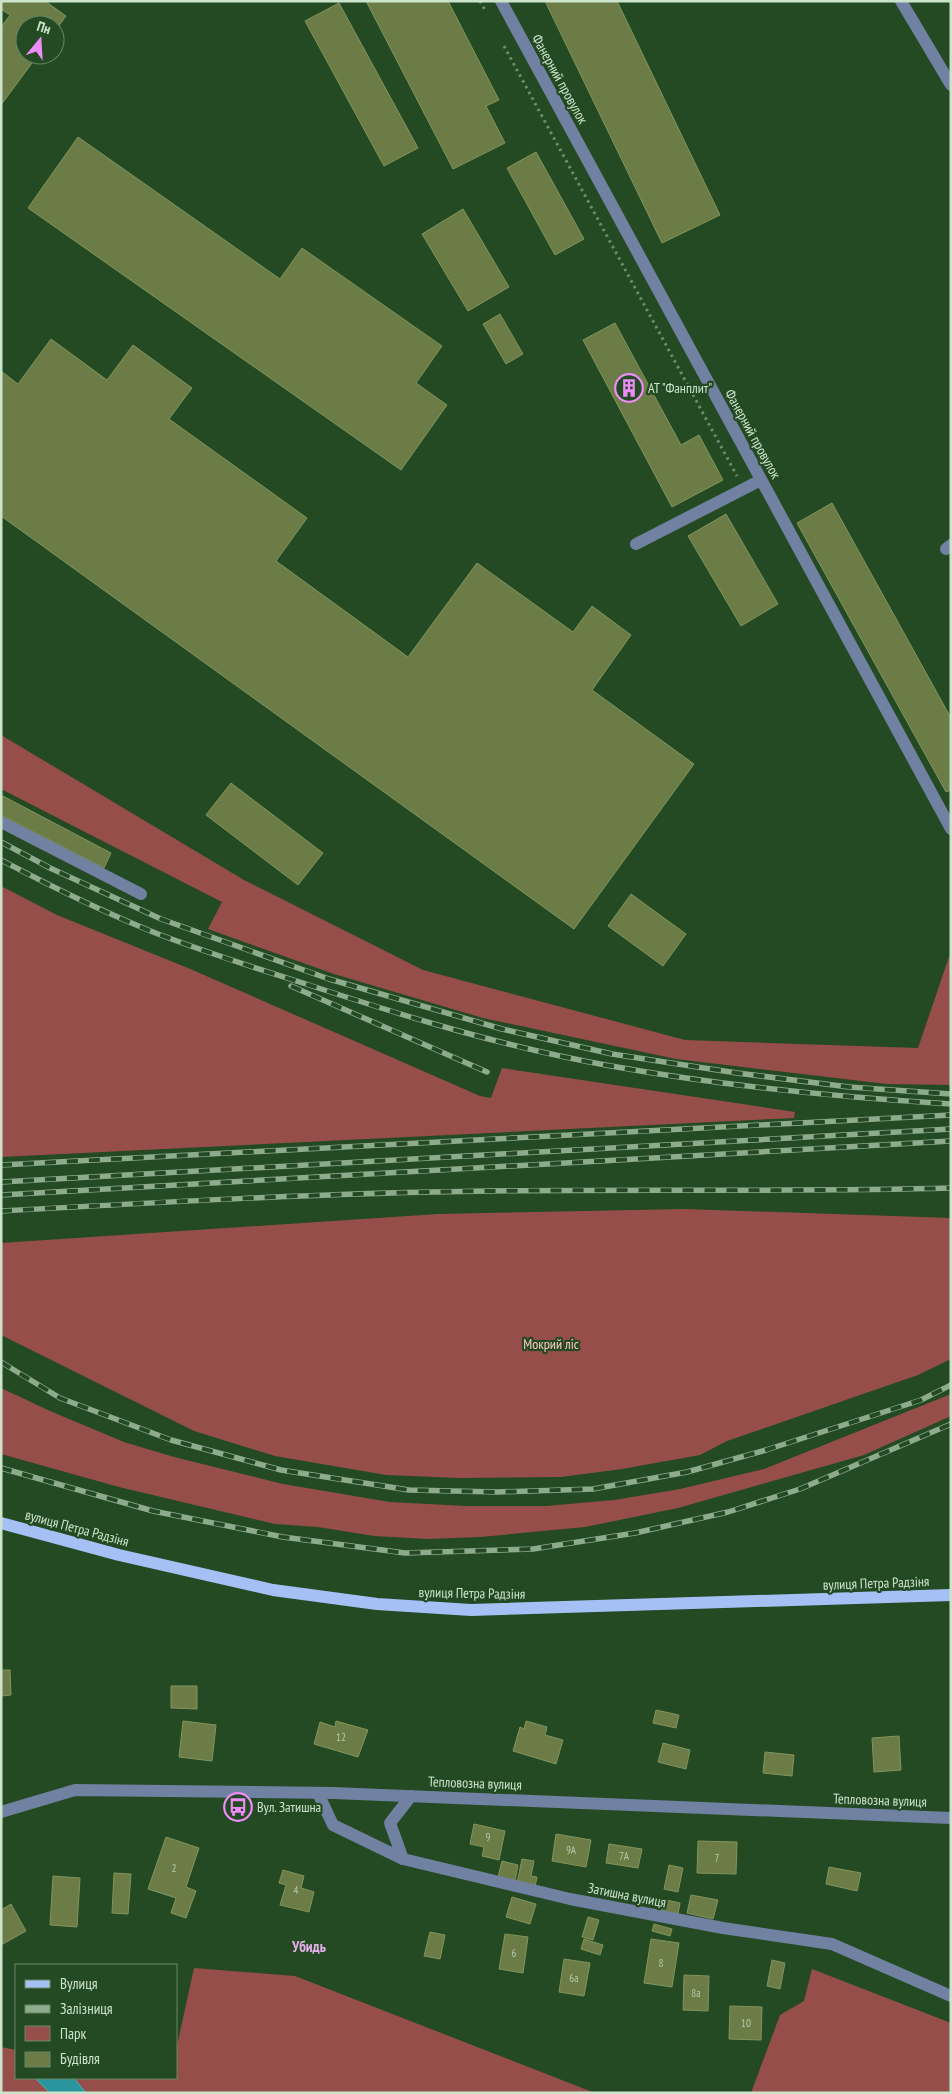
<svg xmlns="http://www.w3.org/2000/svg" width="952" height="2094" viewBox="0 0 952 2094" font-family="'PT Sans Narrow',sans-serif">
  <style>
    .green { fill: #964e4b }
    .water { fill: #29969f; stroke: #5aadac }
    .building { fill: #6b7c46; stroke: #83955d }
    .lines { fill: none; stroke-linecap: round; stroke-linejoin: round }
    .path { stroke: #6d8d6c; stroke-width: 3; stroke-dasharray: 2.5 4; stroke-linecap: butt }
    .minor { stroke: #7081a1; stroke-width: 12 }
    .major { stroke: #a5c0f5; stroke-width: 12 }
    .rail-casing { stroke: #8eab8d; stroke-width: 5.5 }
    .rail { stroke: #234a22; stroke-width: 4; stroke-dasharray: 11; stroke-linecap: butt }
    .labels { text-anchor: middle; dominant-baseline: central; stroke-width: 4.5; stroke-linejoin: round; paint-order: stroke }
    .number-label { font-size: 11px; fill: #b4caaa }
    .street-label { font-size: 14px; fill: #cde4cc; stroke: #234a22 }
    .poi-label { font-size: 14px; fill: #cde4cc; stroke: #234a22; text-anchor: start }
    .park-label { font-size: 14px; fill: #fcc8c4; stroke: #234a22 }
    .neighbourhood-label { font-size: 15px; font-weight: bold; fill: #e6b0ec; stroke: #234a22 }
  </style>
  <rect width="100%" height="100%" fill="#234a22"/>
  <!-- green -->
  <g class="green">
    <path d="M 1,735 L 244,880 L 423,970 L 685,1040 L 918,1048 L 951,951 L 951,1085 L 887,1084 L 676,1059 L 483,1018 L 334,974 L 208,929 L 222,902 L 1,789 Z"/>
    <path d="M 1,886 L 57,915 L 188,968 L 480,1096 L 491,1098 L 502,1068 L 795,1112 L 794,1118 L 1,1157 Z"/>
    <path d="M 685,1209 L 951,1218 L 951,1359 L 918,1375 L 727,1441 L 700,1455 L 622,1469 L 561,1477 L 459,1478 L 386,1475 L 275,1456 L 194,1431 L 1,1335 L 1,1243 L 438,1214 Z"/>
    <path d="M 1,1388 L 50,1411 L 124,1442 L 174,1457 L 283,1484 L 390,1502 L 465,1506 L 546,1506 L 614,1500 L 680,1489 L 764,1469 L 951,1394 L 951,1416 L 864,1455 L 678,1508 L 585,1527 L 480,1537 L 428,1539 L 374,1536 L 318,1527 L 275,1524 L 119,1487 L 1,1454 Z"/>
    <path d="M 194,1968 L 295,1976 L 595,2093 L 86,2093 L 74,2078 L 176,2078 L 176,2050 Z"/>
    <path d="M 812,1969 L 951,2023 L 951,2093 L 751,2093 L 780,2015 L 804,2001 Z"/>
    <path d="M 1,2047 L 16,2050 L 16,2078 L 35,2078 L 50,2093 L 1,2093 Z"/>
  </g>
  <!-- water -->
  <path class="water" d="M 35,2078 L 74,2078 L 86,2093 L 50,2093 Z"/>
  <!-- building -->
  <g class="building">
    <path d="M 1,1 L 45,1 L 66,16 L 55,31 L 55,25 L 25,25 L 25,55 L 38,55 L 1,105 L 1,27 L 10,15 L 1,9 Z"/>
    <path d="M 366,1 L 448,1 L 499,100 L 486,106 L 505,143 L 453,169 Z"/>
    <path d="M 545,1 L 617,1 L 720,215 L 662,243 Z"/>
    <path d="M 339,3 L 418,148 L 384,166 L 305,21 Z"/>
    <path d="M 78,137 L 280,279 L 302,248 L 442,346 L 416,383 L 447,405 L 401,470 L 28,208 Z"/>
    <path d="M 536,152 L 584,239 L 555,255 L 507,168 Z"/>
    <path d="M 463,209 L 509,287 L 468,311 L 422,234 Z"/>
    <path d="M 500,314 L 523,354 L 506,364 L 483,324 Z"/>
    <path d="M 615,323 L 681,445 L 699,435 L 723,480 L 672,507 L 583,340 Z"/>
    <path d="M 51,339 L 107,380 L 133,345 L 192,388 L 169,419 L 307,518 L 276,561 L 408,657 L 477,563 L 573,632 L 592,606 L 631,635 L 592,690 L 694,764 L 574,929 L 1,516 L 1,371 L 18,384 Z"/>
    <path d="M 832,503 L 951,718 L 951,790 L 946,792 L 797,523 Z"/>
    <path d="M 726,514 L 778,604 L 741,626 L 688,536 Z"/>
    <path d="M 231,783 L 323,853 L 298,885 L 206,815 Z"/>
    <path d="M 1,795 L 111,853 L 104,868 L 1,815 Z"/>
    <path d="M 631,894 L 686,934 L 663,966 L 608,926 Z"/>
    <path d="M 1,1670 L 10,1670 L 11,1695 L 1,1696 Z"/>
    <path d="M 171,1686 L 197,1686 L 197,1709 L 171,1708 Z"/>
    <path d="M 656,1710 L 679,1715 L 676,1728 L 653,1723 Z"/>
    <path d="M 183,1721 L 216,1725 L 212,1761 L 179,1757 Z"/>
    <path d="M 336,1721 L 368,1730 L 358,1757 L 314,1744 L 320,1722 L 335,1727 Z"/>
    <path d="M 526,1721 L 547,1727 L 545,1735 L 563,1740 L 556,1764 L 513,1751 L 520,1727 L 524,1729 Z"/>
    <path d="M 899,1736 L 901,1770 L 874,1772 L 872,1738 Z"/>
    <path d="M 663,1743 L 690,1750 L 686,1769 L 658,1762 Z"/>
    <path d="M 765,1752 L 794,1755 L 792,1776 L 763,1773 Z"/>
    <path d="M 474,1824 L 505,1831 L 499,1860 L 482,1856 L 484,1847 L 470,1844 Z"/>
    <path d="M 556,1834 L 591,1840 L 586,1867 L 552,1861 Z"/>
    <path d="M 166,1837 L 199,1848 L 186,1887 L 196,1891 L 186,1918 L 171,1913 L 176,1898 L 148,1889 Z"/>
    <path d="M 698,1841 L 737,1842 L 736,1874 L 697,1873 Z"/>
    <path d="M 609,1844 L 642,1849 L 638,1868 L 606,1863 Z"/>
    <path d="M 522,1859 L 534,1861 L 531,1876 L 537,1877 L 535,1887 L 517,1883 Z"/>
    <path d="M 502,1861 L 518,1865 L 515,1881 L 498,1877 Z"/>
    <path d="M 669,1865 L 683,1868 L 678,1892 L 664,1889 Z"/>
    <path d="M 829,1867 L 861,1873 L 857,1891 L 826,1884 Z"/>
    <path d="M 283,1870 L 304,1876 L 301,1888 L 314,1892 L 309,1912 L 280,1905 L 286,1885 L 279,1883 Z"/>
    <path d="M 114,1873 L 131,1874 L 128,1914 L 112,1913 Z"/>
    <path d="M 53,1876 L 80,1878 L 77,1927 L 50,1925 Z"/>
    <path d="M 691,1895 L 718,1900 L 713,1919 L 687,1913 Z"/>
    <path d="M 512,1897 L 536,1904 L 530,1924 L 506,1917 Z"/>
    <path d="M 662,1899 L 680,1903 L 678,1914 L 660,1910 Z"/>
    <path d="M 11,1904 L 26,1931 L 1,1945 L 1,1910 Z"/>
    <path d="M 588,1917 L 599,1920 L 593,1940 L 582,1937 Z"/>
    <path d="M 654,1924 L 672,1929 L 670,1936 L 652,1931 Z"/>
    <path d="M 430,1932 L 445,1935 L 440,1959 L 424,1956 Z"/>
    <path d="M 505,1934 L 528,1937 L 523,1973 L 499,1969 Z"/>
    <path d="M 584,1939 L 603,1945 L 600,1955 L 581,1949 Z"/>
    <path d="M 651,1939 L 679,1943 L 672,1987 L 644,1983 Z"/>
    <path d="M 564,1959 L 590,1963 L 584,1996 L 559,1992 Z"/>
    <path d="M 772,1960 L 785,1963 L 780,1989 L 767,1986 Z"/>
    <path d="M 684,1975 L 709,1976 L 708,2011 L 683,2010 Z"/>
    <path d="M 730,2006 L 762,2007 L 761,2040 L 729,2039 Z"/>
  </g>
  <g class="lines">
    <!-- path -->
    <g class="path">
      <path d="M 480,1 L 486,12"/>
      <path d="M 504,46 L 737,476"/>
    </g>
    <!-- minor -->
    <g class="minor">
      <path d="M 501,1 L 951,829"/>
      <path d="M 901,1 L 951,85"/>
      <path d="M 636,544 L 761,480"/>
      <path d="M 946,549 L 951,545"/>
      <path d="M 1,822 L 141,894"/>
      <path d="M 318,1793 L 333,1825 L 403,1859 L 570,1899 L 723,1928 L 832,1944 L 951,1996"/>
      <path d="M 1,1812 L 75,1790 L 333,1793 L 951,1818"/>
      <path d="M 403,1859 L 390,1823 L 411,1796"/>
    </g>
    <!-- major -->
    <path class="major" d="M 1,1523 L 119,1555 L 273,1590 L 377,1604 L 471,1610 L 951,1595"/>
    <defs>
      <g id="rail">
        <path d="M 1,842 L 50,868 L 161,919 L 329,979 L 502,1029 L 612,1054 L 737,1073 L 849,1087 L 951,1094"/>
        <path d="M 1,860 C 52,887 105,913 158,934 C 208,953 258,969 309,985 C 407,1017 508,1048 611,1066 C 723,1086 837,1097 951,1104"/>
        <path d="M 291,986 L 487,1072"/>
        <path d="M 1,1165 L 951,1115"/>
        <path d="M 1,1182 L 951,1129"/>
        <path d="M 1,1195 L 951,1141"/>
        <path d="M 1,1211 C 163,1202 325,1193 488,1191 C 642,1189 796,1192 951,1188"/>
        <path d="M 1,1362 L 60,1398 L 171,1440 L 281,1470 L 409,1490 L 497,1492 L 593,1489 L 687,1472 L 766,1450 L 921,1400 L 951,1385"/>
        <path d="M 1,1468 L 153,1511 L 283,1537 L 405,1553 L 533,1549 L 635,1533 L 728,1512 L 800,1489 L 951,1424"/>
      </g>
    </defs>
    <!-- rail casing -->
    <use href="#rail" class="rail-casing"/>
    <!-- rail -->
    <use href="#rail" class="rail"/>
  </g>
  <!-- icons -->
  <defs>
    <symbol id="building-ring" viewBox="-11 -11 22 22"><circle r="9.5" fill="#234a22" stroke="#ee8cf8" stroke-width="1.5"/><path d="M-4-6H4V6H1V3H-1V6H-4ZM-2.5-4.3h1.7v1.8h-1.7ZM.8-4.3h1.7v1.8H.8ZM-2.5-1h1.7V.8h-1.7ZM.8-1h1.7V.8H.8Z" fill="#ee8cf8"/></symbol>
    <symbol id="bus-ring" viewBox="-11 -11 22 22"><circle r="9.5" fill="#234a22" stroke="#ee8cf8" stroke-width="1.5"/><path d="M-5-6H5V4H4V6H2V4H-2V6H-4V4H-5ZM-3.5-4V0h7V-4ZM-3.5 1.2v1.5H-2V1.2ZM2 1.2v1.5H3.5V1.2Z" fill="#ee8cf8"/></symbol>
  </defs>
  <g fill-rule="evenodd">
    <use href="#building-ring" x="613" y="372" width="32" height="32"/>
    <use href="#bus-ring" x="222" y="1791" width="32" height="32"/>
  </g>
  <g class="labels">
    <!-- number labels -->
    <g class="number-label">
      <text x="341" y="1737">12</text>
      <text x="488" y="1837">9</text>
      <text x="571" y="1850">9А</text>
      <text x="624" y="1856">7А</text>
      <text x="717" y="1858">7</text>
      <text x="174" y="1868">2</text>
      <text x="296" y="1890">4</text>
      <text x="514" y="1953">6</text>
      <text x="661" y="1963">8</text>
      <text x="574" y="1978">6а</text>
      <text x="696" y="1993">8а</text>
      <text x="746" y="2023">10</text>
    </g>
    <!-- street labels -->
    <g class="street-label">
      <text transform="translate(560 79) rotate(61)">Фанерний провулок</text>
      <text transform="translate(753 434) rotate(61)">Фанерний провулок</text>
      <text transform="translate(77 1528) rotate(15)">вулиця Петра Радзіня</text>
      <text transform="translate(876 1583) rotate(-2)">вулиця Петра Радзіня</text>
      <text transform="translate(472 1593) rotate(1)">вулиця Петра Радзіня</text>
      <text transform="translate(475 1783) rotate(2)">Тепловозна вулиця</text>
      <text transform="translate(880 1800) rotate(2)">Тепловозна вулиця</text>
      <text transform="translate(627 1895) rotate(11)">Затишна вулиця</text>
    </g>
    <!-- poi labels -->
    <g class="poi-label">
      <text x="648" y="388">АТ "Фанплит"</text>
      <text x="257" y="1807">Вул. Затишна</text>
    </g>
    <!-- park labels -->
    <g class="park-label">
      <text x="551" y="1344">Мокрий ліс</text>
    </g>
    <!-- neighbourhood labels -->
    <g class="neighbourhood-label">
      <text x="309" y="1946">Убидь</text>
    </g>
  </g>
  <!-- border -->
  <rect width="952" height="2094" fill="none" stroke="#cde4cc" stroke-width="5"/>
  <!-- legend -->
  <rect x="15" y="1964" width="162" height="115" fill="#234a22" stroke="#678866"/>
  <rect x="25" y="1980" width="25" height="8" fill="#a5c0f5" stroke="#678866"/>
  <text x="60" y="1989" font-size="15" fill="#cde4cc">Вулиця</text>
  <rect x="25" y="2005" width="25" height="8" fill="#8eab8d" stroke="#678866"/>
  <text x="60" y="2014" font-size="15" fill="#cde4cc">Залізниця</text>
  <rect x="25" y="2026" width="25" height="15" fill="#964e4b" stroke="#678866"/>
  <text x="60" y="2039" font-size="15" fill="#cde4cc">Парк</text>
  <rect x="25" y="2052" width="25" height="15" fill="#6b7c46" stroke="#678866"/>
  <text x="60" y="2064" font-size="15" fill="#cde4cc">Будівля</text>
  <!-- north arrow -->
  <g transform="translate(40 40) rotate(18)"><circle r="24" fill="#234a22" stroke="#678866"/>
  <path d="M0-4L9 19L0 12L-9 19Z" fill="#ee8cf8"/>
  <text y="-8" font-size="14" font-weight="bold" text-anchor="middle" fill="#cde4cc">Пн</text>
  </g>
</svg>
